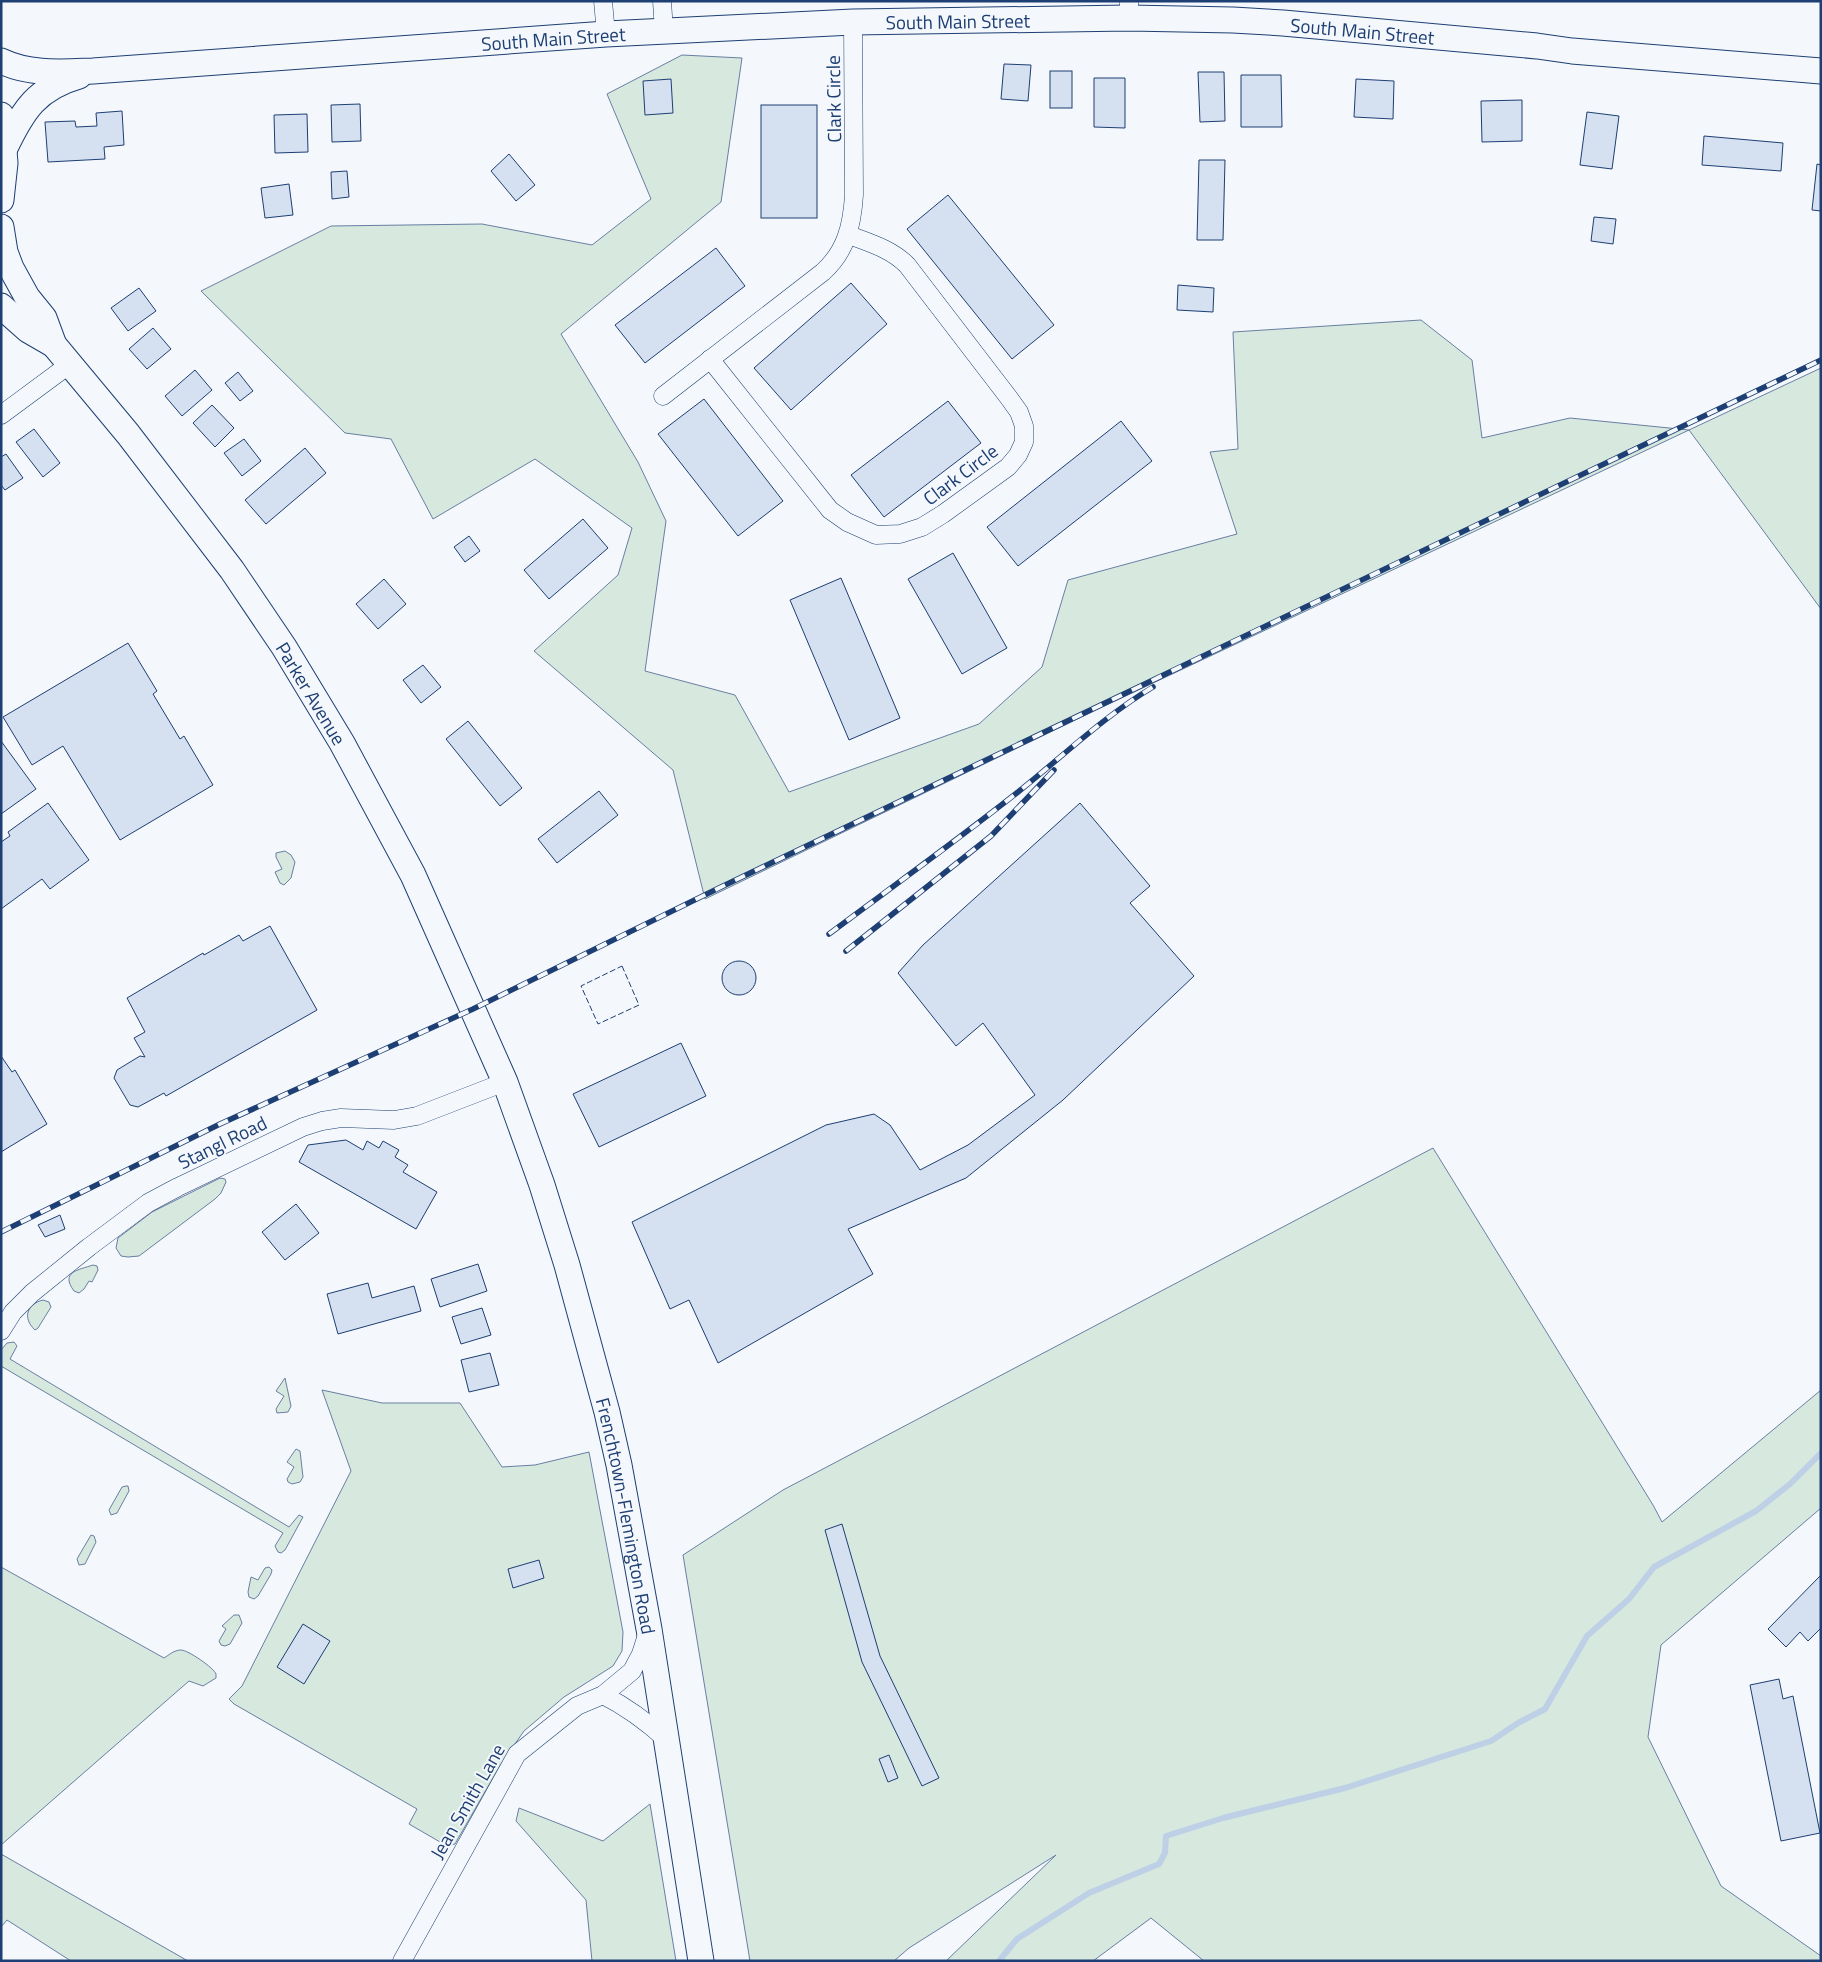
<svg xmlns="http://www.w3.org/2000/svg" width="1822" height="1962" viewBox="0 0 1822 1962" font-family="'Titillium Web',sans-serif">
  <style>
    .green { fill: #d7e8df; stroke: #687fa3 }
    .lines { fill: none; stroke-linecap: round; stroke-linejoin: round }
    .stream { stroke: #bed0e5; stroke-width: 6 }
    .building { fill: #d5e0f0; stroke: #1d3f73 }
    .street-casing { stroke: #1d3f73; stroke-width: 19 }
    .secondary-casing { stroke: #1d3f73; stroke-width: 27 }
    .street { stroke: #f4f7fb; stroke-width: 18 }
    .secondary { stroke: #f4f7fb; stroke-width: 25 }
    .rail-casing { stroke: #1d3f73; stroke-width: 5.5 }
    .rail { stroke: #f4f7fb; stroke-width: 4; stroke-dasharray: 11; stroke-linecap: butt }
    .fence { stroke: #1d3f73; stroke-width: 1; stroke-dasharray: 6 2.5; stroke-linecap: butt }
    .labels { text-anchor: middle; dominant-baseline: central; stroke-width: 4; stroke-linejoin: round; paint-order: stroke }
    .street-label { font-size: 19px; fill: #1d3f73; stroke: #f4f7fb }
  </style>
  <rect width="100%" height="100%" fill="#f4f7fb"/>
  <!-- green -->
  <g class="green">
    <path d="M 682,55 L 742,58 L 721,202 L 561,334 L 638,462 L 666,521 L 645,671 L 735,695 L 789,792 L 979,724 L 1042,667 L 1068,580 L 1237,534 L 1210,452 L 1238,449 L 1233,332 L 1421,320 L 1472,360 L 1482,438 L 1570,418 L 1689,430 L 1821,368 L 1821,609 L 1689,430 L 1096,710 L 705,899 L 673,770 L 534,651 L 618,575 L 632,528 L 535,459 L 433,519 L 391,439 L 345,433 L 201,291 L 331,226 L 482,224 L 592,245 L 651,199 L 607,94 Z"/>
    <path d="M 285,851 L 291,855 L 295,862 L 291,878 L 284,885 L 280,883 L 275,872 L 282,869 L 276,857 L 276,853 Z"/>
    <path d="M 1433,1148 L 1653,1505 L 1662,1522 L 1821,1390 L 1821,1508 L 1661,1645 L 1648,1737 L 1721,1886 L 1821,1956 L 1821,1961 L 1204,1961 L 1151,1918 L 1093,1961 L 946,1961 L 1056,1855 L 909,1948 L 894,1961 L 750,1961 L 683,1555 L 783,1490 Z"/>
    <path d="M 220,1178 L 225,1179 L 226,1182 L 221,1193 L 215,1199 L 139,1256 L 128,1257 L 121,1256 L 116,1248 L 118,1238 L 152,1212 Z"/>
    <path d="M 93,1265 L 97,1266 L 98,1270 L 92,1282 L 89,1281 L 84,1289 L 79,1293 L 74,1291 C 60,1272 78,1270 93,1265 Z"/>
    <path d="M 43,1300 L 49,1302 L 51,1307 L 38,1328 L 35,1330 C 22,1318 27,1304 43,1300 Z"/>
    <path d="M 14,1342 L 17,1346 L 10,1359 L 289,1527 L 299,1515 L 303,1517 L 285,1550 L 281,1553 L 278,1552 L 275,1546 L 283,1533 L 1,1366 L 1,1350 L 7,1343 Z"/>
    <path d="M 285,1378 L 291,1406 L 288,1412 L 277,1413 L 276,1409 L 284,1396 L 276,1391 Z"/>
    <path d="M 322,1390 L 382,1403 L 460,1403 L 502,1467 L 535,1465 L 589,1452 L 623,1632 L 622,1651 L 613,1666 L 564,1697 L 524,1731 L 501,1764 L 455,1844 L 447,1846 L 409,1824 L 417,1809 L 234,1704 L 229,1699 L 242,1686 L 351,1471 Z"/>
    <path d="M 296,1449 L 300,1451 L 303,1477 L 300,1482 L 292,1484 L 288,1482 L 287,1479 L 294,1467 L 287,1462 Z"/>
    <path d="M 126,1486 L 128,1486 L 129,1491 L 117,1513 L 111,1515 L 109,1510 L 122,1487 Z"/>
    <path d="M 91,1535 L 94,1536 L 96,1542 L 85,1564 L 79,1565 L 77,1559 Z"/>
    <path d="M 1,1567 L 164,1658 C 169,1655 174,1650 181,1650 C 188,1650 214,1668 216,1674 L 216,1678 L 203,1686 L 189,1681 L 1,1845 Z"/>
    <path d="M 269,1567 L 272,1570 L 271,1574 L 258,1596 L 254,1599 L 249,1597 L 248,1592 L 251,1577 L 258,1580 L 265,1568 Z"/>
    <path d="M 234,1615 L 239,1615 L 242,1623 L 230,1644 L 225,1646 L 221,1645 L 219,1641 L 226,1629 L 222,1626 Z"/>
    <path d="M 650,1804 L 676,1961 L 592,1961 L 586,1900 L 516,1821 L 519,1808 L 603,1841 Z"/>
    <path d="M 1,1854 L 188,1961 L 71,1961 L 7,1920 L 1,1927 Z"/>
  </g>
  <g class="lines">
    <!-- stream -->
    <path class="stream" d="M 999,1961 L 1017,1939 L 1089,1893 L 1159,1864 L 1165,1853 L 1166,1836 L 1223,1818 L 1345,1788 L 1491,1741 L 1518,1723 L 1545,1709 L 1587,1636 L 1629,1599 L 1654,1567 L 1756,1511 L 1790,1484 L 1821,1453"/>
  </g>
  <!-- building -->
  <g class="building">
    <path d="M 1004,64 L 1031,65 L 1028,101 L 1001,99 Z"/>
    <rect x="1050" y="71" width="22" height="37"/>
    <path d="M 1198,72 L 1224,72 L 1225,121 L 1200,122 Z"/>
    <path d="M 1241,75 L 1281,75 L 1282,127 L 1241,127 Z"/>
    <path d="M 1094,78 L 1125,78 L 1125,128 L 1094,127 Z"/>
    <path d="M 671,79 L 673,113 L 645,115 L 643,81 Z"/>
    <path d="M 1356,79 L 1394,81 L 1393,119 L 1354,117 Z"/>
    <path d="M 1522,100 L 1522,141 L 1482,142 L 1481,101 Z"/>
    <path d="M 360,104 L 361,141 L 332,142 L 331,105 Z"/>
    <rect x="761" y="105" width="56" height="113"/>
    <path d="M 122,111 L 124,145 L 104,147 L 105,159 L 48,162 L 45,122 L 75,121 L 76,127 L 97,126 L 96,113 Z"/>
    <path d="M 1587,112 L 1619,116 L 1612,169 L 1580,165 Z"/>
    <path d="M 307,114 L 308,152 L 275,153 L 274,115 Z"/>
    <path d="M 1704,136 L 1783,143 L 1781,171 L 1702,165 Z"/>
    <path d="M 509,154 L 535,185 L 516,201 L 491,171 Z"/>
    <path d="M 1199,160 L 1225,160 L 1223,240 L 1197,240 Z"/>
    <path d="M 1817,164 L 1821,165 L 1821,211 L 1812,210 Z"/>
    <path d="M 347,171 L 349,197 L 332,199 L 331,172 Z"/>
    <path d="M 289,184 L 293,215 L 265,218 L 261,188 Z"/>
    <path d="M 948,195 L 1054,325 L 1012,359 L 907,229 Z"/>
    <path d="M 1594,217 L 1616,219 L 1613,244 L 1591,241 Z"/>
    <path d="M 716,248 L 745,286 L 645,363 L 615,325 Z"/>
    <path d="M 851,283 L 887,324 L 791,410 L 754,368 Z"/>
    <path d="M 1178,285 L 1214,288 L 1213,312 L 1177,310 Z"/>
    <path d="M 139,288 L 156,311 L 128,331 L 111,308 Z"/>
    <path d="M 153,328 L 171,349 L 147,369 L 129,349 Z"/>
    <path d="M 195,370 L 212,390 L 182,416 L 165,396 Z"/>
    <path d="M 238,372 L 253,391 L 240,401 L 225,383 Z"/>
    <path d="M 704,399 L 783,501 L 738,536 L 658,434 Z"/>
    <path d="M 948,401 L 981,443 L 884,517 L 851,475 Z"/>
    <path d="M 212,405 L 234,428 L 215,447 L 193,423 Z"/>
    <path d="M 1121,421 L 1152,461 L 1018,566 L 987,527 Z"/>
    <path d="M 34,429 L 60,463 L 43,477 L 16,442 Z"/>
    <path d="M 244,439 L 261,461 L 242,476 L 224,453 Z"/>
    <path d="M 305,448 L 326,473 L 266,524 L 245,500 Z"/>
    <path d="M 6,454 L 23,478 L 5,490 L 1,485 L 1,457 Z"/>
    <path d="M 583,519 L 608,548 L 549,599 L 524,570 Z"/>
    <path d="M 469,536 L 480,551 L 465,562 L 454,547 Z"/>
    <path d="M 953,553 L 1007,648 L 962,674 L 908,579 Z"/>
    <path d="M 841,578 L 900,718 L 849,740 L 790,600 Z"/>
    <path d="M 384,579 L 406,604 L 378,629 L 356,604 Z"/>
    <path d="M 128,643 L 157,691 L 153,694 L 180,739 L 184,736 L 213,785 L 120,840 L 63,746 L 32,765 L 3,717 Z"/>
    <path d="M 423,665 L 441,687 L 421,703 L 403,680 Z"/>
    <path d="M 468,721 L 522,788 L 500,806 L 446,739 Z"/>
    <path d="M 1,741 L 36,789 L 1,814 Z"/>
    <path d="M 599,791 L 618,815 L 557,863 L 538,839 Z"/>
    <path d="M 48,803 L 89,860 L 50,889 L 42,879 L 1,909 L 1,842 L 10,836 L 8,832 Z"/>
    <path d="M 1080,803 L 1150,886 L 1130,903 L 1194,976 L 1063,1100 L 966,1178 L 848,1229 L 873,1274 L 718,1363 L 689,1300 L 670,1309 L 632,1222 L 826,1125 L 874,1114 L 890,1125 L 920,1170 L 968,1145 L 1035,1095 L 983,1023 L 956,1046 L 898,973 L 923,945 Z"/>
    <path d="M 270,926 L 317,1010 L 166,1096 L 164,1093 L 138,1107 L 130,1105 L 114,1078 L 117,1070 L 140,1056 L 145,1057 L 134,1038 L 145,1032 L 127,998 L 203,953 L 204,955 L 239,935 L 243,941 Z"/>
    <circle cx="739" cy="978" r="17"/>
    <path d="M 681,1043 L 706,1096 L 599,1147 L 573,1094 Z"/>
    <path d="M 1,1056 L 12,1072 L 15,1070 L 47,1124 L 1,1152 Z"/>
    <path d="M 346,1140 L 363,1150 L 367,1141 L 379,1148 L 383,1141 L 399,1150 L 395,1157 L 408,1165 L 403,1172 L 437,1192 L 416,1229 L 299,1162 L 308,1145 Z"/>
    <path d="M 296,1204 L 319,1233 L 285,1260 L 262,1232 Z"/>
    <path d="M 60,1215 L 65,1229 L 45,1237 L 38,1225 Z"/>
    <path d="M 478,1264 L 487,1291 L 440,1307 L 431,1279 Z"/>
    <path d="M 368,1283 L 372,1298 L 414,1286 L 421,1311 L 338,1334 L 327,1294 Z"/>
    <path d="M 482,1308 L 491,1335 L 461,1344 L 452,1317 Z"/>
    <path d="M 490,1353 L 499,1385 L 469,1392 L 461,1360 Z"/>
    <path d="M 842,1524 L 880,1656 L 939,1778 L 922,1786 L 862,1662 L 825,1530 Z"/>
    <path d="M 539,1560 L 544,1578 L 513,1588 L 508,1569 Z"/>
    <path d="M 1821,1575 L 1821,1628 L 1808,1641 L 1800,1632 L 1786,1647 L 1768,1629 Z"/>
    <path d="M 303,1624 L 330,1641 L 304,1684 L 277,1667 Z"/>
    <path d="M 1779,1679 L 1783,1699 L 1793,1696 L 1820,1833 L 1781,1841 L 1750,1685 Z"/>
    <path d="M 889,1755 L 898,1778 L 888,1782 L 879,1759 Z"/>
  </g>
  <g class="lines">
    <defs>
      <g id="street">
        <path d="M 603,1 L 606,34"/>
        <path d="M 662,1 L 664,31"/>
        <path d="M 1129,18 L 1129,1"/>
        <path d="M 710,359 L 830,510 L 847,522 L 876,535 L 900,534 L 922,527 L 943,514 L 1008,467 L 1018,455 L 1024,442 L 1024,426 L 1019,412 L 1009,398 L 907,265 C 891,249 870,243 849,235"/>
        <path d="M 663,396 L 823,272 C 846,251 852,226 854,195 L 853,22"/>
        <path d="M 1,415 L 70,364"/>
        <path d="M 1,1331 L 13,1312 L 32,1293 L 89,1247 L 148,1203 L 178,1187 L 303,1127 L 322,1121 L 341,1118 L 394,1120 L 417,1116 L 505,1082"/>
        <path d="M 603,1695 C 627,1707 647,1722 667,1740"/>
        <path d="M 402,1961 L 517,1754 L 577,1706 L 603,1695 L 632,1671 L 641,1654 L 648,1632"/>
      </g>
      <g id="secondary">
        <path id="s1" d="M 1,61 C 30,75 62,72 93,71 L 606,34 L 853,22 L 1129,18 L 1233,20 L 1283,23 L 1537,46 L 1572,51 L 1821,71"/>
        <path d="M 1,115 L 5,163 L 1,200"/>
        <path d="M 5,148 C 23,110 37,88 79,76"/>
        <path id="s2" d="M 1,227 L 5,252 L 11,268 L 27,297 L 44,318 L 54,345 L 128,434 L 232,570 L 284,647 L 342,743 L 413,875 L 505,1082 L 542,1185 L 567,1265 L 607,1412 L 619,1465 L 649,1629 L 701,1961"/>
        <path d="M 1,306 L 28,330 L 54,345"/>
      </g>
    </defs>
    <!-- street casing -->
    <use href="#street" class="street-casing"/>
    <!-- secondary casing -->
    <use href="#secondary" class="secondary-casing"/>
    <!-- street -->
    <use href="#street" class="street"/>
    <!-- secondary -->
    <use href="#secondary" class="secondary"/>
    <defs>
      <g id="rail">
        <path d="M 829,934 C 892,887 956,841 1018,792 C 1062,757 1104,716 1153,687"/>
        <path d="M 846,951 L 991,836 L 1054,770"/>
        <path d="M 1,1232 L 220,1124 L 473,1009 L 721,887 L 1821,360"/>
      </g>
    </defs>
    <!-- rail casing -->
    <use href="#rail" class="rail-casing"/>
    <!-- rail -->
    <use href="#rail" class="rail"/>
    <!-- fence -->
    <path class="fence" d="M 622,966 L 639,1005 L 598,1024 L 581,986 Z"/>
  </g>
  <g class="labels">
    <!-- street labels -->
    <g class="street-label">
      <text stroke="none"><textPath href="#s1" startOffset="960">South Main Street</textPath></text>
      <text stroke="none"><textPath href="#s1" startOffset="1365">South Main Street</textPath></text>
      <text stroke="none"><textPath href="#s1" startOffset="555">South Main Street</textPath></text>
      <text transform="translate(833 99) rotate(-91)">Clark Circle</text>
      <text transform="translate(960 474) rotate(-37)">Clark Circle</text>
      <text stroke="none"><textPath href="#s2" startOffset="565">Parker Avenue</textPath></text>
      <text transform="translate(222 1142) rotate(-26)">Stangl Road</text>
      <text stroke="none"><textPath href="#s2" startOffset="1451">Frenchtown-Flemington Road</textPath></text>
      <text transform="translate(467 1801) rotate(-60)">Jean Smith Lane</text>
    </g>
  </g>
  <!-- border -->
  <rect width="1822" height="1962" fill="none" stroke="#1d3f73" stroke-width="5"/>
</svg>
